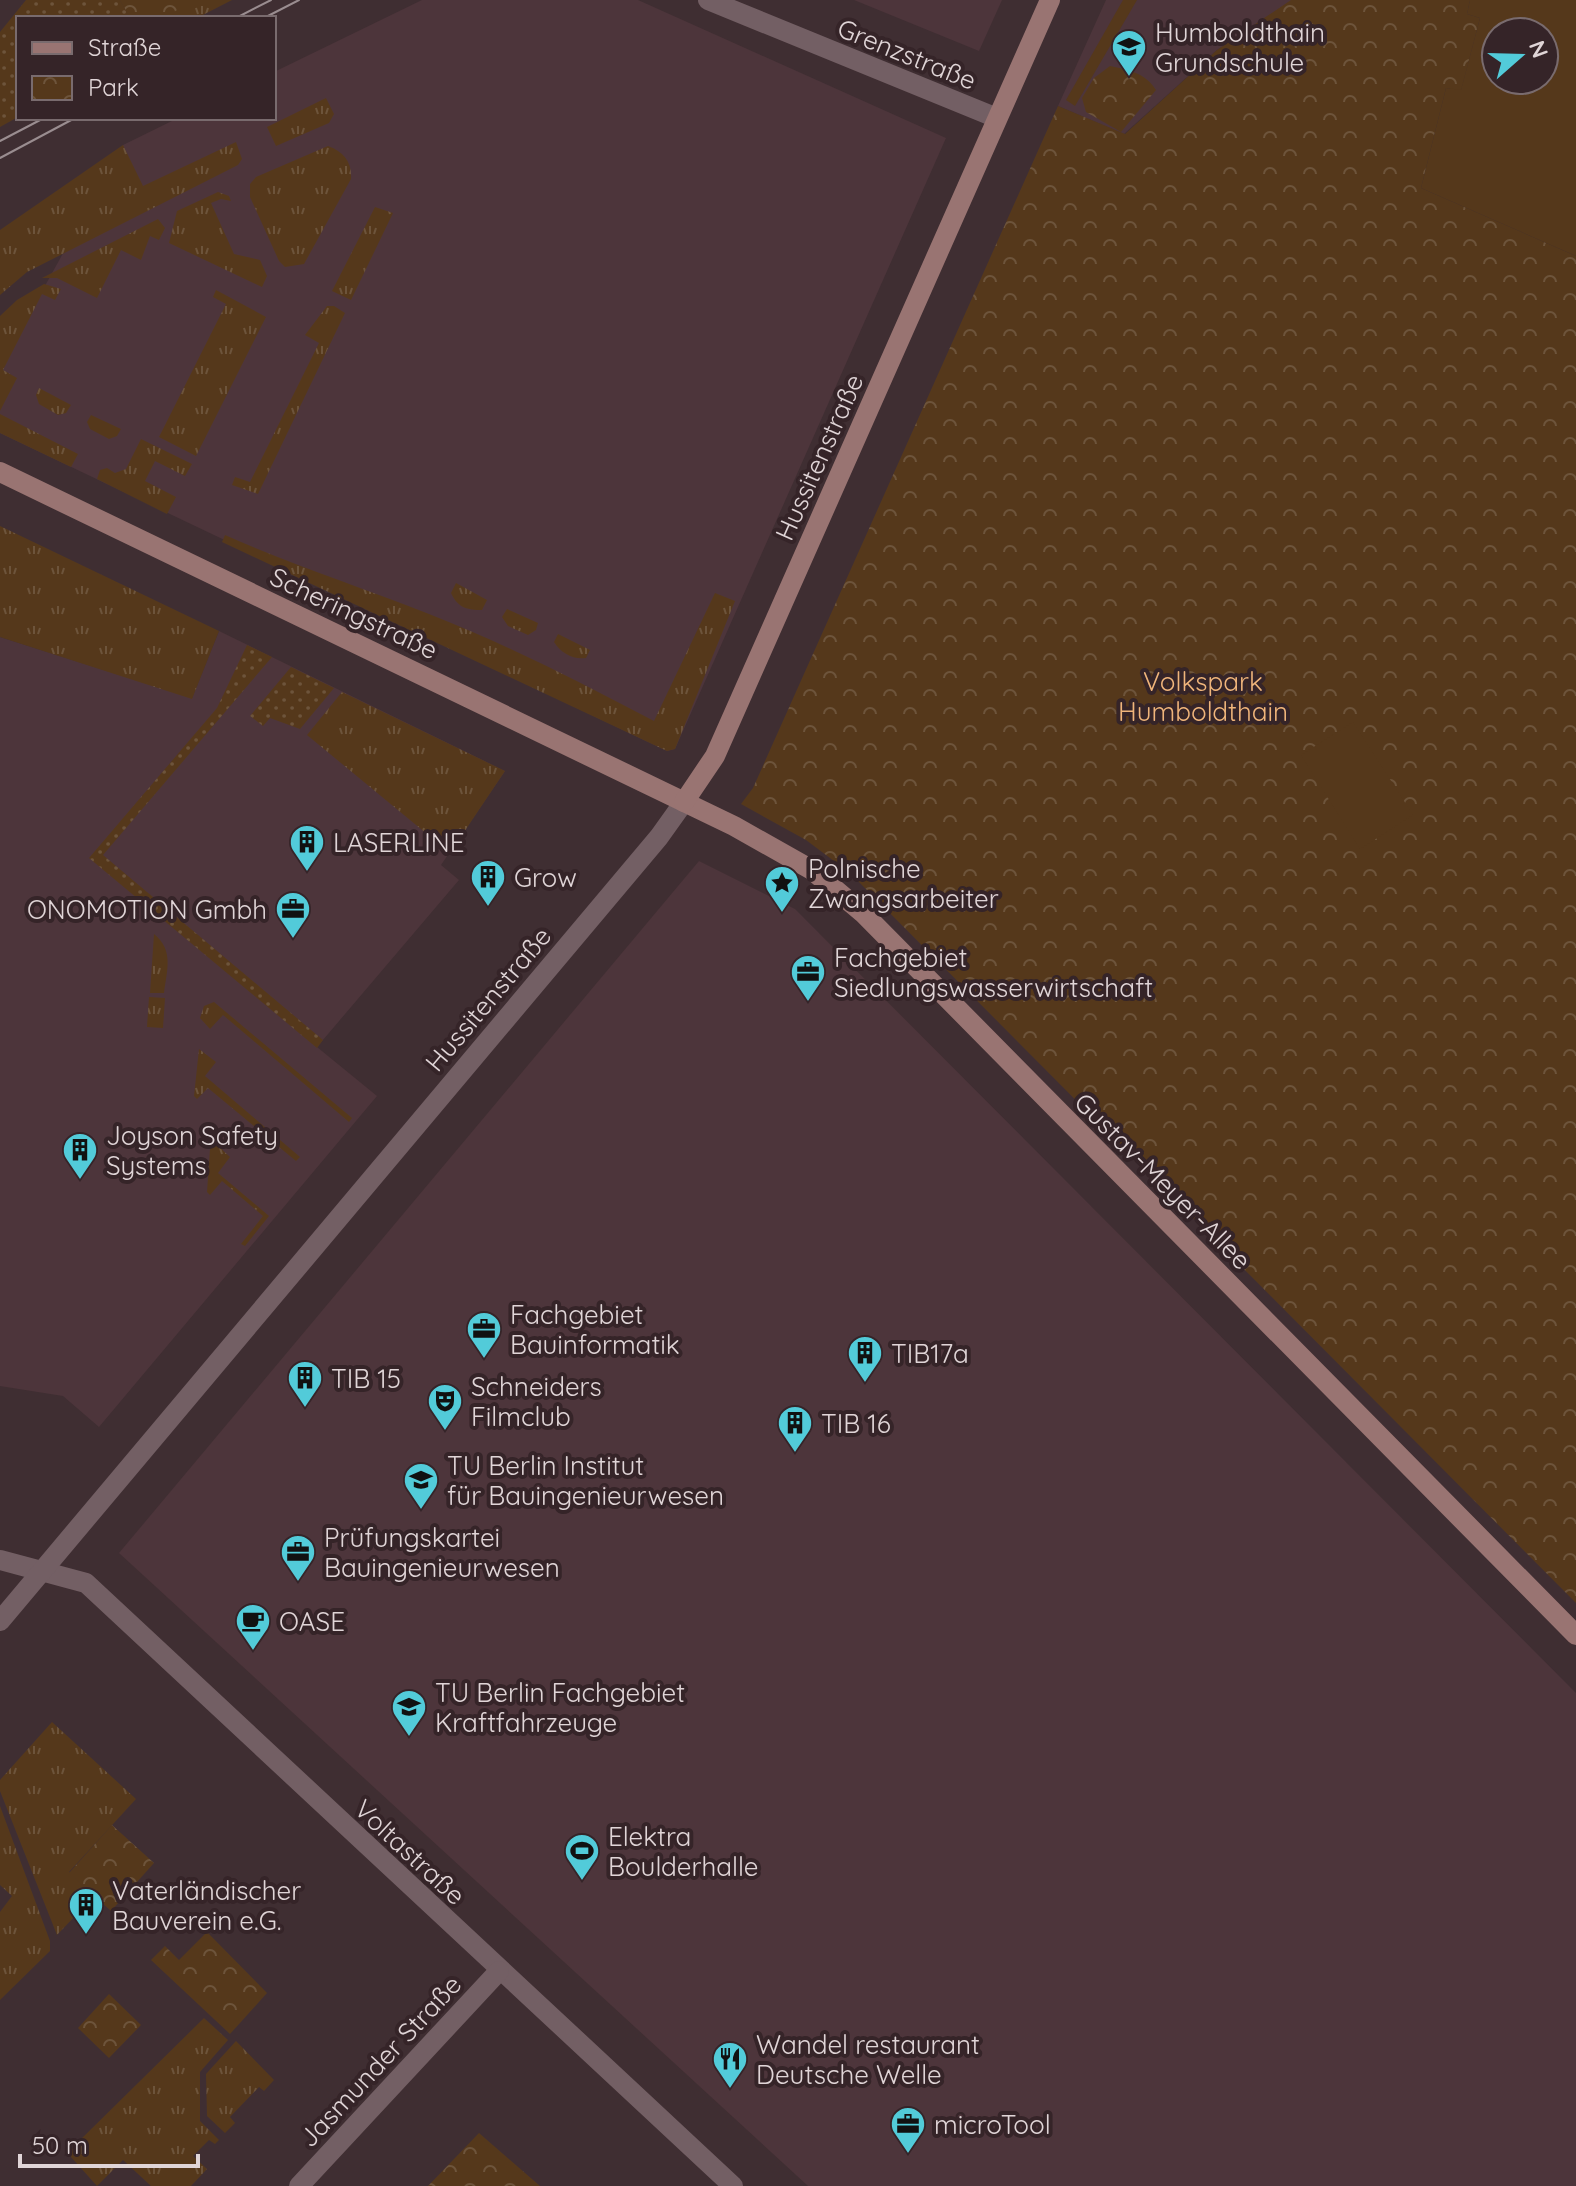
<svg xmlns="http://www.w3.org/2000/svg" width="1576" height="2186" viewBox="0 0 1576 2186" font-family="Quicksand,sans-serif">
  <style>
    .built { fill: #4d353b }
    .grass { fill: url(#grass-tufts) }
    .park { fill: url(#park-crowns) }
    .garden { fill: url(#garden-dots) }
    .pitch { fill: #55381b; fill-rule: evenodd }
    .lines { fill: none; stroke-linecap: round; stroke-linejoin: round }
    .street { stroke: #735f64; stroke-width: 20 }
    .secondary { stroke: #997472; stroke-width: 20 }
    .tram { stroke: #9a8d90; stroke-width: 2 }
    .labels { text-anchor: middle; dominant-baseline: central; stroke-width: 8; stroke-linejoin: round; paint-order: stroke }
    .poi-label { font-size: 26px; fill: #e0d5d7; stroke: #352428; text-anchor: start }
    .street-label { font-size: 26px; fill: #e0d5d7; stroke: #352428 }
    .park-label { font-size: 26px; fill: #f0b57b; stroke: #352428 }
  </style>
  <defs>
    <pattern id="grass-tufts" width="24" height="20" patternUnits="userSpaceOnUse" patternTransform="scale(2)"><rect width="24" height="20" fill="#55381b"/><path d="M3 7l-1-3M5 7V3M7 7l1-3M15 17l-1-3M17 17v-4M19 17l1-3" fill="none" stroke="#6d543b"/></pattern>
    <pattern id="park-crowns" width="20" height="18" patternUnits="userSpaceOnUse" patternTransform="scale(2)"><rect width="20" height="18" fill="#55381b"/><path d="M2 6a3 3 0 1 1 6 0M12 15a3 3 0 1 1 6 0" fill="none" stroke="#6d543b"/></pattern>
    <pattern id="garden-dots" width="8" height="8" patternUnits="userSpaceOnUse" patternTransform="scale(2)"><rect width="8" height="8" fill="#55381b"/><path d="M2 2h.1M6 6h.1" fill="none" stroke="#6d543b" stroke-width="1.8" stroke-linecap="round"/></pattern>
  </defs>
  <rect width="100%" height="100%" fill="#3f2e32"/>
  <!-- built -->
  <g class="built">
    <path d="M 422,0 L 638,0 L 946,138 L 675,749 L 667,751 L 0,433 L 0,367 L 123,145 L 178,118 L 274,118 L 274,72 Z"/>
    <path d="M 854,0 L 1002,0 L 979,51 Z"/>
    <path d="M 1106,0 L 1292,0 L 1217,50 L 1124,134 L 1058,106 Z"/>
    <path d="M 219,631 L 505,771 L 441,865 L 459,880 L 317,1047 L 377,1096 L 99,1427 L 63,1396 L 0,1386 L 0,637 L 192,698 Z"/>
    <path d="M 699,861 L 795,909 L 1576,1693 L 1576,2186 L 808,2186 L 119,1553 Z"/>
  </g>
  <!-- grass -->
  <g class="grass">
    <path d="M 120,0 L 232,0 L 197,18 L 130,18 Z"/>
    <path d="M 326,98 L 334,114 L 329,123 L 276,146 L 267,127 Z"/>
    <path d="M 236,142 L 242,159 L 238,165 L 27,272 L 0,295 L 0,230 L 123,145 L 143,186 Z"/>
    <path d="M 328,146 C 344,152 352,162 351,179 L 304,264 L 285,267 L 279,261 L 250,197 L 250,184 L 256,177 Z"/>
    <path d="M 218,192 L 229,196 L 231,201 L 221,199 L 211,203 L 234,254 L 260,260 L 267,276 L 262,287 L 169,243 L 177,211 Z"/>
    <path d="M 375,207 L 393,213 L 351,300 L 332,291 Z"/>
    <path d="M 158,219 L 165,228 L 159,240 L 150,236 L 141,260 L 121,250 L 97,298 L 57,278 L 42,278 Z"/>
    <path d="M 44,284 L 61,289 L 55,300 L 42,294 L 3,370 L 17,378 L 0,411 L 0,316 L 17,300 Z"/>
    <path d="M 216,290 L 266,317 L 196,456 L 159,437 L 226,304 L 213,297 Z"/>
    <path d="M 327,306 L 334,306 L 345,313 L 258,494 L 232,485 L 235,477 L 250,482 L 319,343 L 305,335 Z"/>
    <path d="M 39,388 L 71,405 L 66,413 L 58,415 L 39,404 L 36,395 Z"/>
    <path d="M 0,414 L 78,454 L 71,467 L 0,433 Z"/>
    <path d="M 91,415 L 121,429 L 117,436 L 109,439 L 90,429 L 87,422 Z"/>
    <path d="M 141,439 L 192,464 L 185,476 L 155,461 L 145,481 L 176,497 L 167,514 L 97,479 L 100,470 L 107,468 L 115,473 L 126,469 Z"/>
    <path d="M 0,526 L 219,631 L 192,699 L 0,637 Z"/>
    <path d="M 225,535 C 292,565 361,587 429,614 C 506,644 581,683 654,721 L 715,593 L 735,601 L 675,749 L 667,751 L 222,542 Z"/>
    <path d="M 456,583 L 487,600 L 482,610 C 467,610 458,608 451,593 Z"/>
    <path d="M 507,609 L 538,623 L 536,630 L 528,635 L 508,626 L 502,617 Z"/>
    <path d="M 558,634 L 590,650 L 586,658 C 573,660 561,653 554,642 Z"/>
    <path d="M 342,692 L 505,771 L 450,853 L 307,735 Z"/>
    <path d="M 154,934 C 174,950 167,970 164,993 L 150,993 Z"/>
    <path d="M 149,997 L 165,998 L 163,1028 L 147,1027 Z"/>
    <path d="M 214,1002 L 352,1118 L 349,1122 L 223,1015 L 210,1029 L 200,1018 L 204,1006 Z"/>
    <path d="M 199,1049 L 216,1062 L 205,1076 L 300,1157 L 296,1161 L 208,1088 L 197,1099 L 194,1096 Z"/>
    <path d="M 215,1143 L 230,1157 L 218,1173 L 269,1216 L 245,1246 L 241,1244 L 263,1216 L 222,1181 L 210,1195 L 207,1192 L 210,1149 Z"/>
    <path d="M 52,1722 L 136,1799 L 69,1872 L 94,1896 L 57,1935 L 0,1791 L 0,1780 Z"/>
    <path d="M 0,1806 L 50,1941 L 50,1951 L 0,2000 L 0,1912 L 12,1896 L 0,1885 Z"/>
    <path d="M 204,2018 L 228,2040 L 200,2072 L 200,2121 L 219,2140 L 215,2144 L 209,2140 L 193,2156 L 207,2169 L 191,2186 L 151,2186 L 123,2160 L 97,2186 L 71,2157 L 73,2147 Z"/>
    <path d="M 236,2041 L 274,2080 L 264,2091 L 259,2087 L 230,2117 L 235,2123 L 225,2133 L 207,2116 L 206,2074 Z"/>
  </g>
  <!-- park -->
  <g class="park">
    <path d="M 120,0 L 198,0 L 161,18 L 130,18 Z"/>
    <path d="M 1291,0 L 1470,0 L 1467,14 L 1480,18 L 1461,91 L 1446,88 L 1421,188 L 1576,256 L 1576,1603 L 850,873 L 806,840 L 741,804 L 753,788 L 1058,106 L 1125,134 L 1217,50 Z"/>
    <path d="M 1110,66 C 1130,70 1145,73 1156,90 L 1121,132 L 1086,112 L 1082,98 L 1094,78 Z"/>
    <path d="M 112,1825 L 154,1863 L 111,1911 L 69,1873 Z"/>
    <path d="M 207,1932 L 267,1993 L 230,2034 L 151,1960 L 165,1946 L 179,1960 Z"/>
    <path d="M 109,1994 L 141,2025 L 109,2058 L 78,2028 Z"/>
    <path d="M 479,2133 L 540,2186 L 428,2186 Z"/>
  </g>
  <!-- garden -->
  <g class="garden">
    <path d="M 26,0 L 120,0 L 130,18 L 18,18 L 18,117 L 0,127 L 0,32 Z"/>
    <path d="M 247,645 L 272,657 L 103,855 L 323,1040 L 317,1048 L 89,858 L 217,708 Z"/>
    <path d="M 291,667 L 334,688 L 300,729 L 270,718 L 263,726 L 250,716 Z"/>
  </g>
  <!-- pitch -->
  <g class="pitch">
    <path d="M 1123,0 L 1137,0 L 1075,106 L 1066,100 Z"/>
    <path d="M 1470,0 L 1576,0 L 1576,256 L 1421,188 L 1446,88 L 1461,90 L 1480,18 L 1467,14 ZM 1544,32 L 1544,80 L 1496,80 L 1496,32 Z"/>
    <path d="M 1353,722 L 1413,815 L 1360,849 L 1301,755 Z"/>
  </g>
  <g class="lines">
    <!-- street -->
    <g class="street">
      <path d="M 708,0 L 997,118"/>
      <path d="M 0,1560 L 86,1583 L 733,2186"/>
      <path d="M 0,1621 L 659,837 L 684,802"/>
      <path d="M 299,2186 L 499,1971"/>
    </g>
    <!-- secondary -->
    <g class="secondary">
      <path d="M 0,472 L 734,826 L 812,870 L 863,913 L 1576,1635"/>
      <path d="M 684,802 L 715,756 L 1050,0"/>
    </g>
    <!-- tram -->
    <g class="tram">
      <path d="M 236,18 L 271,0"/>
      <path d="M 264,18 L 299,0"/>
      <path d="M 0,141 L 44,118"/>
      <path d="M 0,158 L 75,118"/>
    </g>
  </g>
  <!-- icons -->
  <defs>
    <symbol id="school-pin" viewBox="-11 -11 22 30"><path d="M0 17L-7.5 6A9.5 9.5 0 1 1 7.5 6Z" fill="#52cbd9" stroke="#352428"/><path d="M0-5L7-2L0 1L-7-2ZM-4 1L0 2.5L4 1V4Q0 6-4 4Z" fill="#111"/></symbol>
    <symbol id="building-pin" viewBox="-11 -11 22 30"><path d="M0 17L-7.5 6A9.5 9.5 0 1 1 7.5 6Z" fill="#52cbd9" stroke="#352428"/><path d="M-4-6H4V6H1V3H-1V6H-4ZM-2.5-4.3h1.7v1.8h-1.7ZM.8-4.3h1.7v1.8H.8ZM-2.5-1h1.7V.8h-1.7ZM.8-1h1.7V.8H.8Z" fill="#111"/></symbol>
    <symbol id="sight-pin" viewBox="-11 -11 22 30"><path d="M0 17L-7.5 6A9.5 9.5 0 1 1 7.5 6Z" fill="#52cbd9" stroke="#352428"/><path d="M0-6L1.8-2.2L6-1.7L2.9 1.2L3.7 5.4L0 3.3L-3.7 5.4L-2.9 1.2L-6-1.7L-1.8-2.2Z" fill="#111"/></symbol>
    <symbol id="office-pin" viewBox="-11 -11 22 30"><path d="M0 17L-7.5 6A9.5 9.5 0 1 1 7.5 6Z" fill="#52cbd9" stroke="#352428"/><path d="M-6-3h4V-5.5h4V-3h4V5H-6ZM-1-4.5V-3h2v-1.5ZM-6 0V1H6V0Z" fill="#111"/></symbol>
    <symbol id="theatre-pin" viewBox="-11 -11 22 30"><path d="M0 17L-7.5 6A9.5 9.5 0 1 1 7.5 6Z" fill="#52cbd9" stroke="#352428"/><path d="M-5-5.5Q0-4 5-5.5V0Q5 5 0 6Q-5 5-5 0ZM-3.3-2.5H-1v1.5H-3.3ZM1-2.5H3.3v1.5H1ZM-2.8 1Q0 5.5 2.8 1Z" fill="#111"/></symbol>
    <symbol id="university-pin" viewBox="-11 -11 22 30"><path d="M0 17L-7.5 6A9.5 9.5 0 1 1 7.5 6Z" fill="#52cbd9" stroke="#352428"/><path d="M0-5L7-2L0 1L-7-2ZM-4 1L0 2.5L4 1V4Q0 6-4 4Z" fill="#111"/></symbol>
    <symbol id="cafe-pin" viewBox="-11 -11 22 30"><path d="M0 17L-7.5 6A9.5 9.5 0 1 1 7.5 6Z" fill="#52cbd9" stroke="#352428"/><path d="M-5.5-4.5H6V0H3Q3 3.5 0 3.5H-2.5Q-5.5 3.5-5.5 0ZM3-3.2v2h1.7v-2ZM-6 4.5H4V6H-6Z" fill="#111"/></symbol>
    <symbol id="stadium-pin" viewBox="-11 -11 22 30"><path d="M0 17L-7.5 6A9.5 9.5 0 1 1 7.5 6Z" fill="#52cbd9" stroke="#352428"/><path d="M0-5a6.5 5 0 1 0 0 10a6.5 5 0 1 0 0-10ZM-3.5-1.8h7v3.6h-7Z" fill="#111"/></symbol>
    <symbol id="restaurant-pin" viewBox="-11 -11 22 30"><path d="M0 17L-7.5 6A9.5 9.5 0 1 1 7.5 6Z" fill="#52cbd9" stroke="#352428"/><path d="M-5-6h1v4h1v-4h1v4h1v-4h1v5L-1.5 .5V6h-2V.5L-5-1ZM5-6V6H3V1.5H1.5Q1.5-4 5-6Z" fill="#111"/></symbol>
  </defs>
  <g fill-rule="evenodd">
    <use href="#school-pin" x="1109" y="27" width="40" height="54"/>
    <use href="#building-pin" x="287" y="822" width="40" height="54"/>
    <use href="#building-pin" x="468" y="857" width="40" height="54"/>
    <use href="#sight-pin" x="762" y="863" width="40" height="54"/>
    <use href="#office-pin" x="273" y="889" width="40" height="54"/>
    <use href="#office-pin" x="788" y="952" width="40" height="54"/>
    <use href="#building-pin" x="60" y="1130" width="40" height="54"/>
    <use href="#office-pin" x="464" y="1309" width="40" height="54"/>
    <use href="#building-pin" x="845" y="1333" width="40" height="54"/>
    <use href="#building-pin" x="285" y="1358" width="40" height="54"/>
    <use href="#theatre-pin" x="425" y="1381" width="40" height="54"/>
    <use href="#building-pin" x="775" y="1403" width="40" height="54"/>
    <use href="#university-pin" x="401" y="1460" width="40" height="54"/>
    <use href="#office-pin" x="278" y="1532" width="40" height="54"/>
    <use href="#cafe-pin" x="233" y="1601" width="40" height="54"/>
    <use href="#university-pin" x="389" y="1687" width="40" height="54"/>
    <use href="#stadium-pin" x="562" y="1831" width="40" height="54"/>
    <use href="#building-pin" x="66" y="1885" width="40" height="54"/>
    <use href="#restaurant-pin" x="710" y="2039" width="40" height="54"/>
    <use href="#office-pin" x="888" y="2104" width="40" height="54"/>
  </g>
  <g class="labels">
    <!-- poi labels -->
    <g class="poi-label">
      <text x="1155" y="32">Humboldthain<tspan x="1155" dy="30">Grundschule</tspan></text>
      <text x="333" y="842">LASERLINE</text>
      <text x="808" y="868">Polnische<tspan x="808" dy="30">Zwangsarbeiter</tspan></text>
      <text x="514" y="877">Grow</text>
      <text x="267" y="909" text-anchor="end">ONOMOTION Gmbh</text>
      <text x="834" y="957">Fachgebiet<tspan x="834" dy="30">Siedlungswasserwirtschaft</tspan></text>
      <text x="106" y="1135">Joyson Safety<tspan x="106" dy="30">Systems</tspan></text>
      <text x="510" y="1314">Fachgebiet<tspan x="510" dy="30">Bauinformatik</tspan></text>
      <text x="891" y="1353">TIB17a</text>
      <text x="331" y="1378">TIB 15</text>
      <text x="471" y="1386">Schneiders<tspan x="471" dy="30">Filmclub</tspan></text>
      <text x="821" y="1423">TIB 16</text>
      <text x="447" y="1465">TU Berlin Institut<tspan x="447" dy="30">für Bauingenieurwesen</tspan></text>
      <text x="324" y="1537">Prüfungskartei<tspan x="324" dy="30">Bauingenieurwesen</tspan></text>
      <text x="279" y="1621">OASE</text>
      <text x="435" y="1692">TU Berlin Fachgebiet<tspan x="435" dy="30">Kraftfahrzeuge</tspan></text>
      <text x="608" y="1836">Elektra<tspan x="608" dy="30">Boulderhalle</tspan></text>
      <text x="112" y="1890">Vaterländischer<tspan x="112" dy="30">Bauverein e.G.</tspan></text>
      <text x="756" y="2044">Wandel restaurant<tspan x="756" dy="30">Deutsche Welle</tspan></text>
      <text x="934" y="2124">microTool</text>
    </g>
    <!-- street labels -->
    <g class="street-label">
      <text transform="translate(907 54) rotate(22)">Grenzstraße</text>
      <text transform="translate(819 457) rotate(-66)">Hussitenstraße</text>
      <text transform="translate(354 613) rotate(25)">Scheringstraße</text>
      <text transform="translate(488 999) rotate(-50)">Hussitenstraße</text>
      <text transform="translate(1163 1181) rotate(45)">Gustav-Meyer-Allee</text>
      <text transform="translate(410 1852) rotate(43)">Voltastraße</text>
      <text transform="translate(380 2061) rotate(-47)">Jasmunder Straße</text>
    </g>
    <!-- park labels -->
    <g class="park-label">
      <text x="1203" y="681">Volkspark<tspan x="1203" dy="30">Humboldthain</tspan></text>
    </g>
  </g>
  <!-- legend -->
  <rect x="16" y="16" width="260" height="104" fill="#352428" stroke="#796b6e" stroke-width="2"/>
  <rect x="32" y="42" width="40" height="12" fill="#997472" stroke="#796b6e" stroke-width="2"/>
  <text x="88" y="56" font-size="24" fill="#e0d5d7">Straße</text>
  <rect x="32" y="76" width="40" height="24" fill="url(#park-crowns)" stroke="#796b6e" stroke-width="2"/>
  <text x="88" y="96" font-size="24" fill="#e0d5d7">Park</text>
  <!-- north arrow -->
  <g transform="translate(1520 56) rotate(70)"><circle r="38" fill="#352428" stroke="#796b6e" stroke-width="2"/>
  <path d="M0-6L14 30L0 20L-14 30Z" fill="#52cbd9"/>
  <text y="-12" font-size="22" font-weight="bold" text-anchor="middle" fill="#e0d5d7">N</text>
  </g>
  <!-- scale -->
  <path d="M20 2154v12h178v-12" fill="none" stroke="#e0d5d7" stroke-width="4"/>
  <text x="32" y="2154" font-size="24" fill="#e0d5d7" stroke="#352428" stroke-width="6" paint-order="stroke">50 m</text>
</svg>
